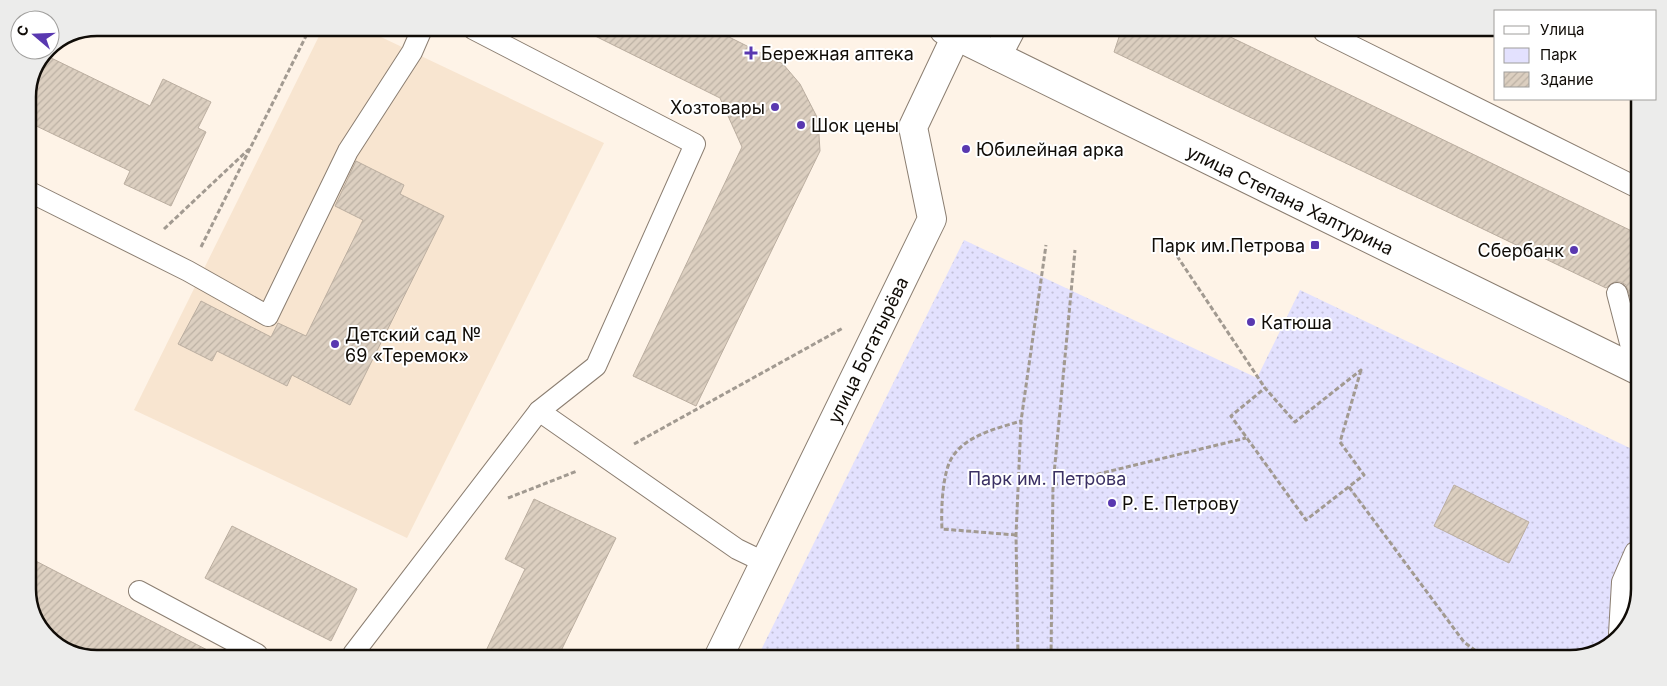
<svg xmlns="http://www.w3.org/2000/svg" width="1667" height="686" viewBox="0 0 1667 686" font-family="Inter,sans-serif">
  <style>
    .built { fill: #f8e5d0 }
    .green { fill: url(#green-dots) }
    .building { fill: url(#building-hatch); stroke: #bbaea0 }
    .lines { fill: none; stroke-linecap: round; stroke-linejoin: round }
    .lane-casing { stroke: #8b7e71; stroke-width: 22 }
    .street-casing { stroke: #8b7e71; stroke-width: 30 }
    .secondary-casing { stroke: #8b7e71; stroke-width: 30 }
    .path { stroke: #a29a91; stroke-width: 3; stroke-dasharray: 5 2.5; stroke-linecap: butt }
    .lane { stroke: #fff; stroke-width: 20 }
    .street { stroke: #fff; stroke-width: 28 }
    .secondary { stroke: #fff; stroke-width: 28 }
    .poi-dot { fill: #5938b0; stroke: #fff; stroke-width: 2 }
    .labels { text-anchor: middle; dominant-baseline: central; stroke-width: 4; stroke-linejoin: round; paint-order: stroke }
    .poi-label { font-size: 18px; fill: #100c07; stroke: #fff; text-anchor: start }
    .street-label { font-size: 18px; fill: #100c07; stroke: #fff }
    .park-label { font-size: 18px; fill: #3b3164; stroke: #fff }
    .rim { fill: none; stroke: #100c07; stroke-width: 2.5 }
  </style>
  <defs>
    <pattern id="green-dots" width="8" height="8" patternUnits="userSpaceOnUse" patternTransform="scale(1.25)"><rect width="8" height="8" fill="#e3e1fe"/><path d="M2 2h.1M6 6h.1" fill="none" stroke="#c2c0d8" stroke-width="1.8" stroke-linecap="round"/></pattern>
    <pattern id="building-hatch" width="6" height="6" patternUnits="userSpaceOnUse" patternTransform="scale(1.25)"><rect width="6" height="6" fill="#dccfc0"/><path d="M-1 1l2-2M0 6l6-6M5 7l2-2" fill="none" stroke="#bcb1a4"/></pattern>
  </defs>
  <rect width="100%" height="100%" fill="#fef3e7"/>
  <!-- built -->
  <path class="built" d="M 323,28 L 362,28 L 604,143 L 407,538 L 134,410 Z"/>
  <!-- green -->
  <path class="green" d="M 964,240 L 1257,378 L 1300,290 L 1636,451 L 1634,615 L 1609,647 L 1570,658 L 758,656 Z"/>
  <!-- building -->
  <g class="building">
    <path d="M 581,29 L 715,30 L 783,64 L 800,84 L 818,119 L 820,151 L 696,406 L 633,376 L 742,147 L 720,98 Z"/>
    <path d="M 1121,31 L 1218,31 L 1638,234 L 1637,303 L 1631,300 L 1626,285 L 1621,282 L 1614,282 L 1606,288 L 1114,52 Z"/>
    <path d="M 45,55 L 150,106 L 163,79 L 211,102 L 198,128 L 206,132 L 171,206 L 124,184 L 130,171 L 28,122 L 28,93 Z"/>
    <path d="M 356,161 L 404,185 L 400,194 L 444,216 L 350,405 L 292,375 L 287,386 L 217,351 L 212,361 L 178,344 L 201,301 L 271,337 L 278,323 L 306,336 L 363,220 L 335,206 Z"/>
    <path d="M 1454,485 L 1529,522 L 1509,563 L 1434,526 Z"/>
    <path d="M 534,499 L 616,538 L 559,655 L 484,655 L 525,569 L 505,559 Z"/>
    <path d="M 232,526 L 357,589 L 331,641 L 205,578 Z"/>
    <path d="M 28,557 L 215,654 L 71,653 L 42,631 L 28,593 Z"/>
  </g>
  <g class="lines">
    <defs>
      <g id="lane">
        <path d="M 1324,32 L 1638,188"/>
        <path d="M 28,191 L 188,271 L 268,316 L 348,151 L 412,52 L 422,29"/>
        <path d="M 1617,293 L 1637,370"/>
        <path d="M 539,411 L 737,549 L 764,562"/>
        <path d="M 139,591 L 257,654"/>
        <path d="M 1619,634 L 1622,582 L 1635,552"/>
        <path d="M 353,654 L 539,411 L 596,366 L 695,144 L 473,29"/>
      </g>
      <path id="street" d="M 719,656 L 932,219 L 913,127 L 956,36"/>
      <g id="secondary">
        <path d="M 944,30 L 1637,370"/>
        <path d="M 997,56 L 1010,31"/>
      </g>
    </defs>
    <!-- lane casing -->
    <use href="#lane" class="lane-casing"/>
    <!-- street casing -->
    <use href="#street" class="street-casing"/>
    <!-- secondary casing -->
    <use href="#secondary" class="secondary-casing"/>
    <!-- path -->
    <g class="path">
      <path d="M 164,229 L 249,149"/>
      <path d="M 201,247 L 310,28"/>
      <path d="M 1177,256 L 1265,388"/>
      <path d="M 1361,370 L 1340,442 L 1364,475 L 1306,520 L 1231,416 L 1265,388 L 1295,422 Z"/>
      <path d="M 634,444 L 843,328"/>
      <path d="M 1053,485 L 1246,438"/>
      <path d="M 1349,487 L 1464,642 L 1485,658"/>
      <path d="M 508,498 L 577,471"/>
      <path d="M 1016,535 L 942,529 C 941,511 942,471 953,456 C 967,435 998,428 1021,421"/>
      <path d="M 873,656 L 889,653 L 904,656"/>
      <path d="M 1018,657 L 1016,535 L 1021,421 L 1046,245"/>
      <path d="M 1051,657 L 1053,485 L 1075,250"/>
    </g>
    <!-- lane -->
    <use href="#lane" class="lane"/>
    <!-- street -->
    <use href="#street" class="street"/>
    <!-- secondary -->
    <use href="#secondary" class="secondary"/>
  </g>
  <!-- markers -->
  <g class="poi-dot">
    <path d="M748.5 45.5h5v5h5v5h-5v5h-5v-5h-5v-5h5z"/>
    <circle cx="775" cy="107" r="5"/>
    <circle cx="801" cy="125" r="5"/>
    <circle cx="966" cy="149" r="5"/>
    <rect x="1310" y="240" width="10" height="10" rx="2.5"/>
    <circle cx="1574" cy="250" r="5"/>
    <circle cx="1251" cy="322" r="5"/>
    <circle cx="335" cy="344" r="5"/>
    <circle cx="1112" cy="503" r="5"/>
  </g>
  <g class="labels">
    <!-- poi labels -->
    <g class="poi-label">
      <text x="761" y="53">Бережная аптека</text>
      <text x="765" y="107" text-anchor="end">Хозтовары</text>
      <text x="811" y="125">Шок цены</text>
      <text x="976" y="149">Юбилейная арка</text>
      <text x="1305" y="245" text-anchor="end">Парк им.Петрова</text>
      <text x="1564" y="250" text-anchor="end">Сбербанк</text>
      <text x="1261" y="322">Катюша</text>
      <text x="345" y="334">Детский сад №<tspan x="345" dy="21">69 «Теремок»</tspan></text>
      <text x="1122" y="503">Р. Е. Петрову</text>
    </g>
    <!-- street labels -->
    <g class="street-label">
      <text transform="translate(1290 200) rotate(26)">улица Степана Халтурина</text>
      <text transform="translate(868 350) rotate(-64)">улица Богатырёва</text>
    </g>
    <!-- park labels -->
    <g class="park-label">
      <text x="1047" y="478">Парк им. Петрова</text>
    </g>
  </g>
  <!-- crop -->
  <path d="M0 0H1667V686H0ZM97 36H1570A61 61 0 0 1 1631 97V589A61 61 0 0 1 1570 650H97A61 61 0 0 1 36 589V97A61 61 0 0 1 97 36Z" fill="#ececeb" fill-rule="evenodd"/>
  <path class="rim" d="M97 36H1570A61 61 0 0 1 1631 97V589A61 61 0 0 1 1570 650H97A61 61 0 0 1 36 589V97A61 61 0 0 1 97 36Z"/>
  <!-- legend -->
  <rect x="1494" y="10" width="162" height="90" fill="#ffffff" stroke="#9f9e9c"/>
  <rect x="1504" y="26" width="25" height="8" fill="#ffffff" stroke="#9f9e9c"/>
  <text x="1540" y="35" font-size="15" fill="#100c07">Улица</text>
  <rect x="1504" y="48" width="25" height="15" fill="#e3e1fe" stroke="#9f9e9c"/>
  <text x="1540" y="60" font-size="15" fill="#100c07">Парк</text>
  <rect x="1504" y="72" width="25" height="15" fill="url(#building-hatch)" stroke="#9f9e9c"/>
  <text x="1540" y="85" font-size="15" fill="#100c07">Здание</text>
  <!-- north arrow -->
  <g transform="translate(35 35) rotate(289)"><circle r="24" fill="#ffffff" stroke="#9f9e9c"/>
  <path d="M0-4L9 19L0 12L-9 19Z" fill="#5938b0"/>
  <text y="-8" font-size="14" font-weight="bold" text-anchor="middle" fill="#100c07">С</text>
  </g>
</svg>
